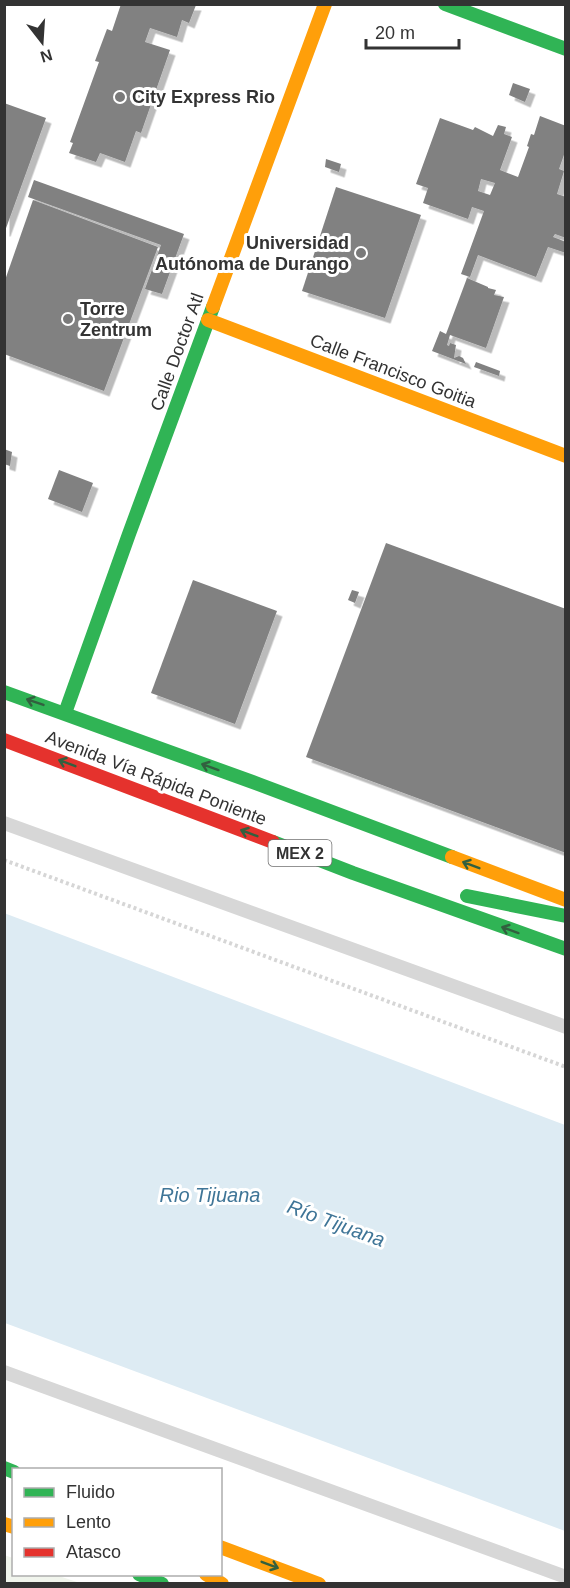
<svg xmlns="http://www.w3.org/2000/svg" width="570" height="1588" viewBox="0 0 570 1588" font-family="Arial,sans-serif">
  <style>
    .green { fill: #f1f5ed }
    .water { fill: #ddebf3 }
    .building { fill: #818181; fill-rule: evenodd; filter: url(#shadow) }
    .lines { fill: none; stroke-linecap: round; stroke-linejoin: round }
    .path { stroke: #d6d6d6; stroke-width: 4; stroke-dasharray: 3 3; stroke-linecap: butt }
    .lane { stroke: #d7d7d7; stroke-width: 14 }
    .fast { stroke: #30b455; stroke-width: 14 }
    .slow { stroke: #ff9f0a; stroke-width: 14 }
    .jam { stroke: #e5322d; stroke-width: 14 }
    .oneway { stroke: #32603f }
    .poi-dot { fill: #7a7a7a; stroke: #fff; stroke-width: 2 }
    .labels { text-anchor: middle; dominant-baseline: central; stroke-width: 6; stroke-linejoin: round; paint-order: stroke }
    .shield { fill: #fff; stroke: #707070; stroke-width: 1.5 }
    .shield-label { font-size: 16px; font-weight: bold; fill: #333 }
    .poi-label { font-size: 18px; font-weight: bold; fill: #333; stroke: #fff; text-anchor: start }
    .street-label { font-size: 18px; fill: #333; stroke: #fff }
    .water-label { font-size: 20px; font-style: italic; fill: #3f7597; stroke: #fff }
  </style>
  <defs>
    <filter id="shadow"><feDropShadow dx="5.5" dy="5.5" stdDeviation="0" flood-color="#0004"/></filter>
  </defs>
  <rect width="100%" height="100%" fill="#fff"/>
  <!-- green -->
  <path class="green" d="M 4,1555 L 13,1558 L 14,1574 L 56,1575 L 80,1583 L 5,1583 Z"/>
  <!-- water -->
  <path class="water" d="M 4,913 L 565,1125 L 565,1531 L 5,1323 Z"/>
  <!-- building -->
  <g class="building">
    <path d="M 121,4 L 196,5 L 189,23 L 182,20 L 177,37 L 150,28 L 145,42 L 170,50 L 141,133 L 136,131 L 125,162 L 100,153 L 96,162 L 69,153 L 73,143 L 70,142 L 99,62 L 95,61 L 107,29 L 112,31 Z"/>
    <path d="M 513,83 L 530,89 L 525,102 L 509,95 Z"/>
    <path d="M 4,103 L 46,118 L 5,231 L 4,231 Z"/>
    <path d="M 540,116 L 566,126 L 566,149 L 559,169 L 564,171 L 557,194 L 566,197 L 566,238 L 555,234 L 553,237 L 566,242 L 566,253 L 548,247 L 536,277 L 478,255 L 470,277 L 461,274 L 484,211 L 472,207 L 468,219 L 423,203 L 428,188 L 416,184 L 440,118 L 473,130 L 475,127 L 493,136 L 498,125 L 506,127 L 504,134 L 512,137 L 500,170 L 518,177 L 529,147 L 527,146 L 531,134 L 534,135 ZM 481,179 L 495,183 L 490,195 L 478,191 Z"/>
    <path d="M 326,159 L 341,164 L 339,172 L 325,167 Z"/>
    <path d="M 34,180 L 184,234 L 162,294 L 145,289 L 161,245 L 28,197 Z"/>
    <path d="M 336,187 L 421,215 L 385,318 L 302,291 Z"/>
    <path d="M 33,200 L 158,247 L 104,391 L 4,354 L 4,283 Z"/>
    <path d="M 467,278 L 488,287 L 488,288 L 496,290 L 494,295 L 504,297 L 486,348 L 450,335 L 447,345 L 449,346 L 450,343 L 456,345 L 454,358 L 459,356 L 463,358 L 466,364 L 432,351 L 440,331 L 446,334 Z"/>
    <path d="M 476,362 L 500,371 L 499,376 L 474,367 Z"/>
    <path d="M 4,449 L 12,452 L 10,466 L 4,464 Z"/>
    <path d="M 59,470 L 93,483 L 82,512 L 48,499 Z"/>
    <path d="M 386,543 L 566,609 L 566,853 L 306,757 Z"/>
    <path d="M 193,580 L 277,611 L 235,724 L 151,693 Z"/>
    <path d="M 352,590 L 359,592 L 355,603 L 348,600 Z"/>
  </g>
  <g class="lines">
    <!-- path -->
    <path class="path" d="M 4,860 L 566,1067"/>
    <!-- lane -->
    <g class="lane">
      <path d="M 4,823 L 566,1027"/>
      <path d="M 4,1372 L 566,1577"/>
    </g>
    <!-- fast -->
    <g class="fast">
      <path d="M 445,4 L 566,49"/>
      <path d="M 4,692 L 258,784 L 452,857"/>
      <path d="M 65,713 L 129,534 L 213,307"/>
      <path d="M 273,842 L 353,873 L 566,949"/>
      <path d="M 467,896 L 566,916"/>
      <path d="M 4,1468 L 14,1472"/>
      <path d="M 139,1574 L 162,1584"/>
    </g>
    <!-- slow -->
    <g class="slow">
      <path d="M 213,307 L 325,4"/>
      <path d="M 208,320 L 566,456"/>
      <path d="M 452,857 L 566,900"/>
      <path d="M 4,1524 L 14,1527"/>
      <path d="M 220,1547 L 319,1584"/>
      <path d="M 206,1574 L 222,1584"/>
    </g>
    <!-- jam -->
    <path class="jam" d="M 4,740 L 273,842"/>
  </g>
  <!-- one-way arrows -->
  <defs><path id="oneway-shaft" d="M-6 0H5M1.5-3L5.5 0L1.5 3" fill="none" stroke-width="1.6" stroke-linecap="round" stroke-linejoin="round" transform="scale(1.5)"/></defs>
  <g class="oneway">
    <use href="#oneway-shaft" transform="translate(35 702) rotate(-161)"/>
    <use href="#oneway-shaft" transform="translate(67 763) rotate(-159)"/>
    <use href="#oneway-shaft" transform="translate(210 767) rotate(-160)"/>
    <use href="#oneway-shaft" transform="translate(249 833) rotate(-159)"/>
    <use href="#oneway-shaft" transform="translate(471 865) rotate(-159)"/>
    <use href="#oneway-shaft" transform="translate(510 930) rotate(-160)"/>
    <use href="#oneway-shaft" transform="translate(270 1565) rotate(21)"/>
  </g>
  <!-- markers -->
  <g class="poi-dot">
    <circle cx="120" cy="97" r="6"/>
    <circle cx="361" cy="253" r="6"/>
    <circle cx="68" cy="319" r="6"/>
  </g>
  <g class="labels">
    <!-- shield labels -->
    <rect class="shield" x="268.5" y="840" width="63" height="26" rx="4.5"/>
    <g class="shield-label">
      <text x="300" y="853">MEX 2</text>
    </g>
    <!-- poi labels -->
    <g class="poi-label">
      <text x="132" y="97">City Express Rio</text>
      <text x="349" y="243" text-anchor="end">Universidad<tspan x="349" dy="21">Autónoma de Durango</tspan></text>
      <text x="80" y="309">Torre<tspan x="80" dy="21">Zentrum</tspan></text>
    </g>
    <!-- street labels -->
    <g class="street-label">
      <text transform="translate(177 352) rotate(-70)">Calle Doctor Atl</text>
      <text transform="translate(393 371) rotate(21)">Calle Francisco Goitia</text>
      <text transform="translate(156 778) rotate(21)">Avenida Vía Rápida Poniente</text>
    </g>
    <!-- water labels -->
    <g class="water-label">
      <text x="210" y="1195">Rio Tijuana</text>
      <text transform="translate(336 1223) rotate(20)">Río Tijuana</text>
    </g>
  </g>
  <!-- border -->
  <rect width="570" height="1588" fill="none" stroke="#333333" stroke-width="12"/>
  <!-- legend -->
  <rect x="12" y="1468" width="210" height="108" fill="#ffffff" stroke="#adadad" stroke-width="1.5"/>
  <rect x="24" y="1488" width="30" height="9" fill="#30b455" stroke="#adadad" stroke-width="1.5"/>
  <text x="66" y="1498" font-size="18" fill="#333333">Fluido</text>
  <rect x="24" y="1518" width="30" height="9" fill="#ff9f0a" stroke="#adadad" stroke-width="1.5"/>
  <text x="66" y="1528" font-size="18" fill="#333333">Lento</text>
  <rect x="24" y="1548" width="30" height="9" fill="#e5322d" stroke="#adadad" stroke-width="1.5"/>
  <text x="66" y="1558" font-size="18" fill="#333333">Atasco</text>
  <!-- north arrow -->
  <g transform="translate(42 42) rotate(163)" stroke="#ffffff" stroke-width="4.5" paint-order="stroke">
  <path d="M0-4.5L10 22L0 15L-10 22Z" fill="#333333"/>
  <text y="-9" font-size="16" font-weight="bold" text-anchor="middle" fill="#333333">N</text>
  </g>
  <!-- scale -->
  <path d="M366 39v9h93v-9" fill="none" stroke="#333333" stroke-width="3"/>
  <text x="375" y="39" font-size="18" fill="#333333" stroke="#ffffff" stroke-width="4.5" paint-order="stroke">20 m</text>
</svg>
